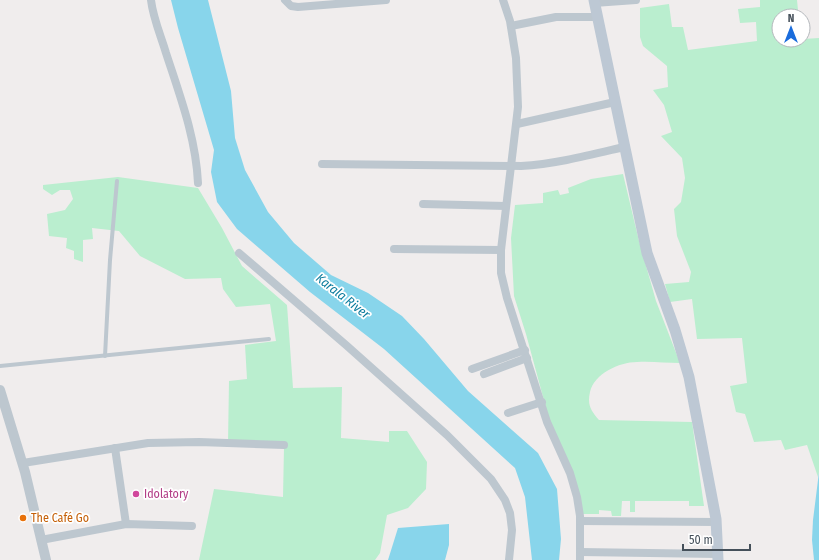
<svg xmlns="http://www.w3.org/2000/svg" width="819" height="560" viewBox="0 0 819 560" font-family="'Fira Sans Condensed',sans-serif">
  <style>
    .green { fill: #baeecf }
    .water { fill: #88d5eb }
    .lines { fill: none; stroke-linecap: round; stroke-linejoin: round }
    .service { stroke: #bdc7cf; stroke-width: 4 }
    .minor { stroke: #bdc7cf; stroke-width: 8 }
    .tertiary { stroke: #bdc7cf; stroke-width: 10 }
    .secondary { stroke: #bdc8d4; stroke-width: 11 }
    .hotel-dot { fill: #d1479c; stroke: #fff; stroke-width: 1.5 }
    .food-dot { fill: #e8710a; stroke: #fff; stroke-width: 1.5 }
    .labels { text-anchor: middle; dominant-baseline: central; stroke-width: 3.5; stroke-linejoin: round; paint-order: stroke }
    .hotel-label { font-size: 12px; fill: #b23c85; stroke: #fff; text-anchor: start }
    .food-label { font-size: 12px; fill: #c56008; stroke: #fff; text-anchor: start }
    .water-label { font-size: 13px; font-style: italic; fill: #0d7d9e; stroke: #fff }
  </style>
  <rect width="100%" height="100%" fill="#f0eded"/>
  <!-- green -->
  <g class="green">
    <path d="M 760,0 L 797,0 L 798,10 L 780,13 L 779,40 L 803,40 L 803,39 L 819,38 L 819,472 L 818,477 L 807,445 L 785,450 L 781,440 L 754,442 L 745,414 L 736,412 L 730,386 L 747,383 L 742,338 L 697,339 L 692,299 L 670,302 L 665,284 L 689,282 L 691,272 L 677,236 L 674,209 L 681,202 L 685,178 L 682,158 L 661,136 L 672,132 L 664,105 L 653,90 L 668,87 L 667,66 L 643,46 L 640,37 L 640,8 L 669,4 L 672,27 L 683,27 L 688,50 L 757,41 L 756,22 L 740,23 L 738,9 L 760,7 Z"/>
    <path d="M 623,174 L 639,241 L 656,301 L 680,363 C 666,363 651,361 637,362 C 619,362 594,374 590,392 C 587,405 591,411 599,420 L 692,422 L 704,506 L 689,506 L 689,501 L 635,501 L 635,512 L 630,512 L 630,501 L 622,501 L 621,516 L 612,516 L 611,511 L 599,510 L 599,514 L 583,514 L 549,419 L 526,334 L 514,296 L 511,238 L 515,205 L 543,203 L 543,193 L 558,190 L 560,195 L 569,193 L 568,188 L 591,179 Z"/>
    <path d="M 118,177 L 198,188 L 222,228 L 242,266 L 287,305 L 293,388 L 342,387 L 341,438 L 389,442 L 389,431 L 407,431 L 427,462 L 426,489 L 408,508 L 387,515 L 380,553 L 375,560 L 199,560 L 214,489 L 283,497 L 284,447 L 228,443 L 229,381 L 247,379 L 245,345 L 276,341 L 270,304 L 236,307 L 223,289 L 221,278 L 185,279 L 140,256 L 119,231 L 92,228 L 93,239 L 83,240 L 83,262 L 74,259 L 74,251 L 66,248 L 67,238 L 49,236 L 47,214 L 65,210 L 73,199 L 70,190 L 60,190 L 52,195 L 43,189 L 43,185 Z"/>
  </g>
  <!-- water -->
  <g class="water">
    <path d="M 171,0 L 208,0 L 231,91 L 235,138 L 245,170 L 268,212 L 294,243 L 331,275 L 368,293 L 402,316 L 424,339 L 468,391 L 538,453 L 557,489 L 561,539 L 559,560 L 532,560 L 525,497 L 515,468 L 384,349 L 310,292 L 237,229 L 217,202 L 211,172 L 214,150 L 178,28 Z"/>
    <path d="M 819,472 L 819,560 L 814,560 L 812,540 L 813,520 Z"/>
    <path d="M 449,524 L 449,545 L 445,560 L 388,560 L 398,528 Z"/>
  </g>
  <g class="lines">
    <!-- service -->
    <g class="service">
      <path d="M 105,356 L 110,260 L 117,181"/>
      <path d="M 0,366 L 269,339"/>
    </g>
    <!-- minor -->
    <g class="minor">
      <path d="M 151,0 C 153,18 161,36 166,53 C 180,96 196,138 198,183"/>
      <path d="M 285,0 L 291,6 L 298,7 L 386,0"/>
      <path d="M 503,0 L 510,21 L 516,58 L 518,107 L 501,250 L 501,273 L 507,298 L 547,422 L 570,473 L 577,497 L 580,516 L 580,560"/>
      <path d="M 594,3 L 636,0"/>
      <path d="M 511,26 L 556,17 L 597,17"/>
      <path d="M 517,124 L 615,102"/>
      <path d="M 322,164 L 521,166 C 556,164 590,155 624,147"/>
      <path d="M 423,204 L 506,206"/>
      <path d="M 394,249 L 501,250"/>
      <path d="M 239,253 L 346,345 L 447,435 L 491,479 L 505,500 L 510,513 L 512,530 L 509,560"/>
      <path d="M 472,369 L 525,350"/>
      <path d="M 484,374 L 527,358"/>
      <path d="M 508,413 L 542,402"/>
      <path d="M 115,448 L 126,524"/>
      <path d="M 23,463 L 148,443 L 199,442 L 284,445"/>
      <path d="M 580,521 L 716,522"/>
      <path d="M 41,540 L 126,524 L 192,526"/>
      <path d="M 580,552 L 718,554"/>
    </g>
    <!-- tertiary -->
    <path class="tertiary" d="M 0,390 L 25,472 L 46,560"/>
    <!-- secondary -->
    <path class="secondary" d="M 594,0 L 647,253 L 675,330 L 689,377 L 716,519 L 718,560"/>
  </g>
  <!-- markers -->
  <circle class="hotel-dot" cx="136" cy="494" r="4"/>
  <circle class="food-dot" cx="23" cy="518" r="4"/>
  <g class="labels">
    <!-- hotel labels -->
    <g class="hotel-label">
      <text x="144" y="494">Idolatory</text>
    </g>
    <!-- food labels -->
    <g class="food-label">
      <text x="31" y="518">The Café Go</text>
    </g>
    <!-- water labels -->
    <g class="water-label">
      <text transform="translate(343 296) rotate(38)">Karala River</text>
    </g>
  </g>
  <!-- north arrow -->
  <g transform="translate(791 28)"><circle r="19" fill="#ffffff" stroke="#b5b9bd"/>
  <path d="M0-3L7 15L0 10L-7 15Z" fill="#1a6cdc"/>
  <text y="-6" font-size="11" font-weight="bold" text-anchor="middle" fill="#45505a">N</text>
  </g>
  <!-- scale -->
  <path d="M683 544v6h67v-6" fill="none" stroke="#45505a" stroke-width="2"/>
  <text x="689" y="544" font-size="12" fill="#45505a" stroke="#ffffff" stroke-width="3" paint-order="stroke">50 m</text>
</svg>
